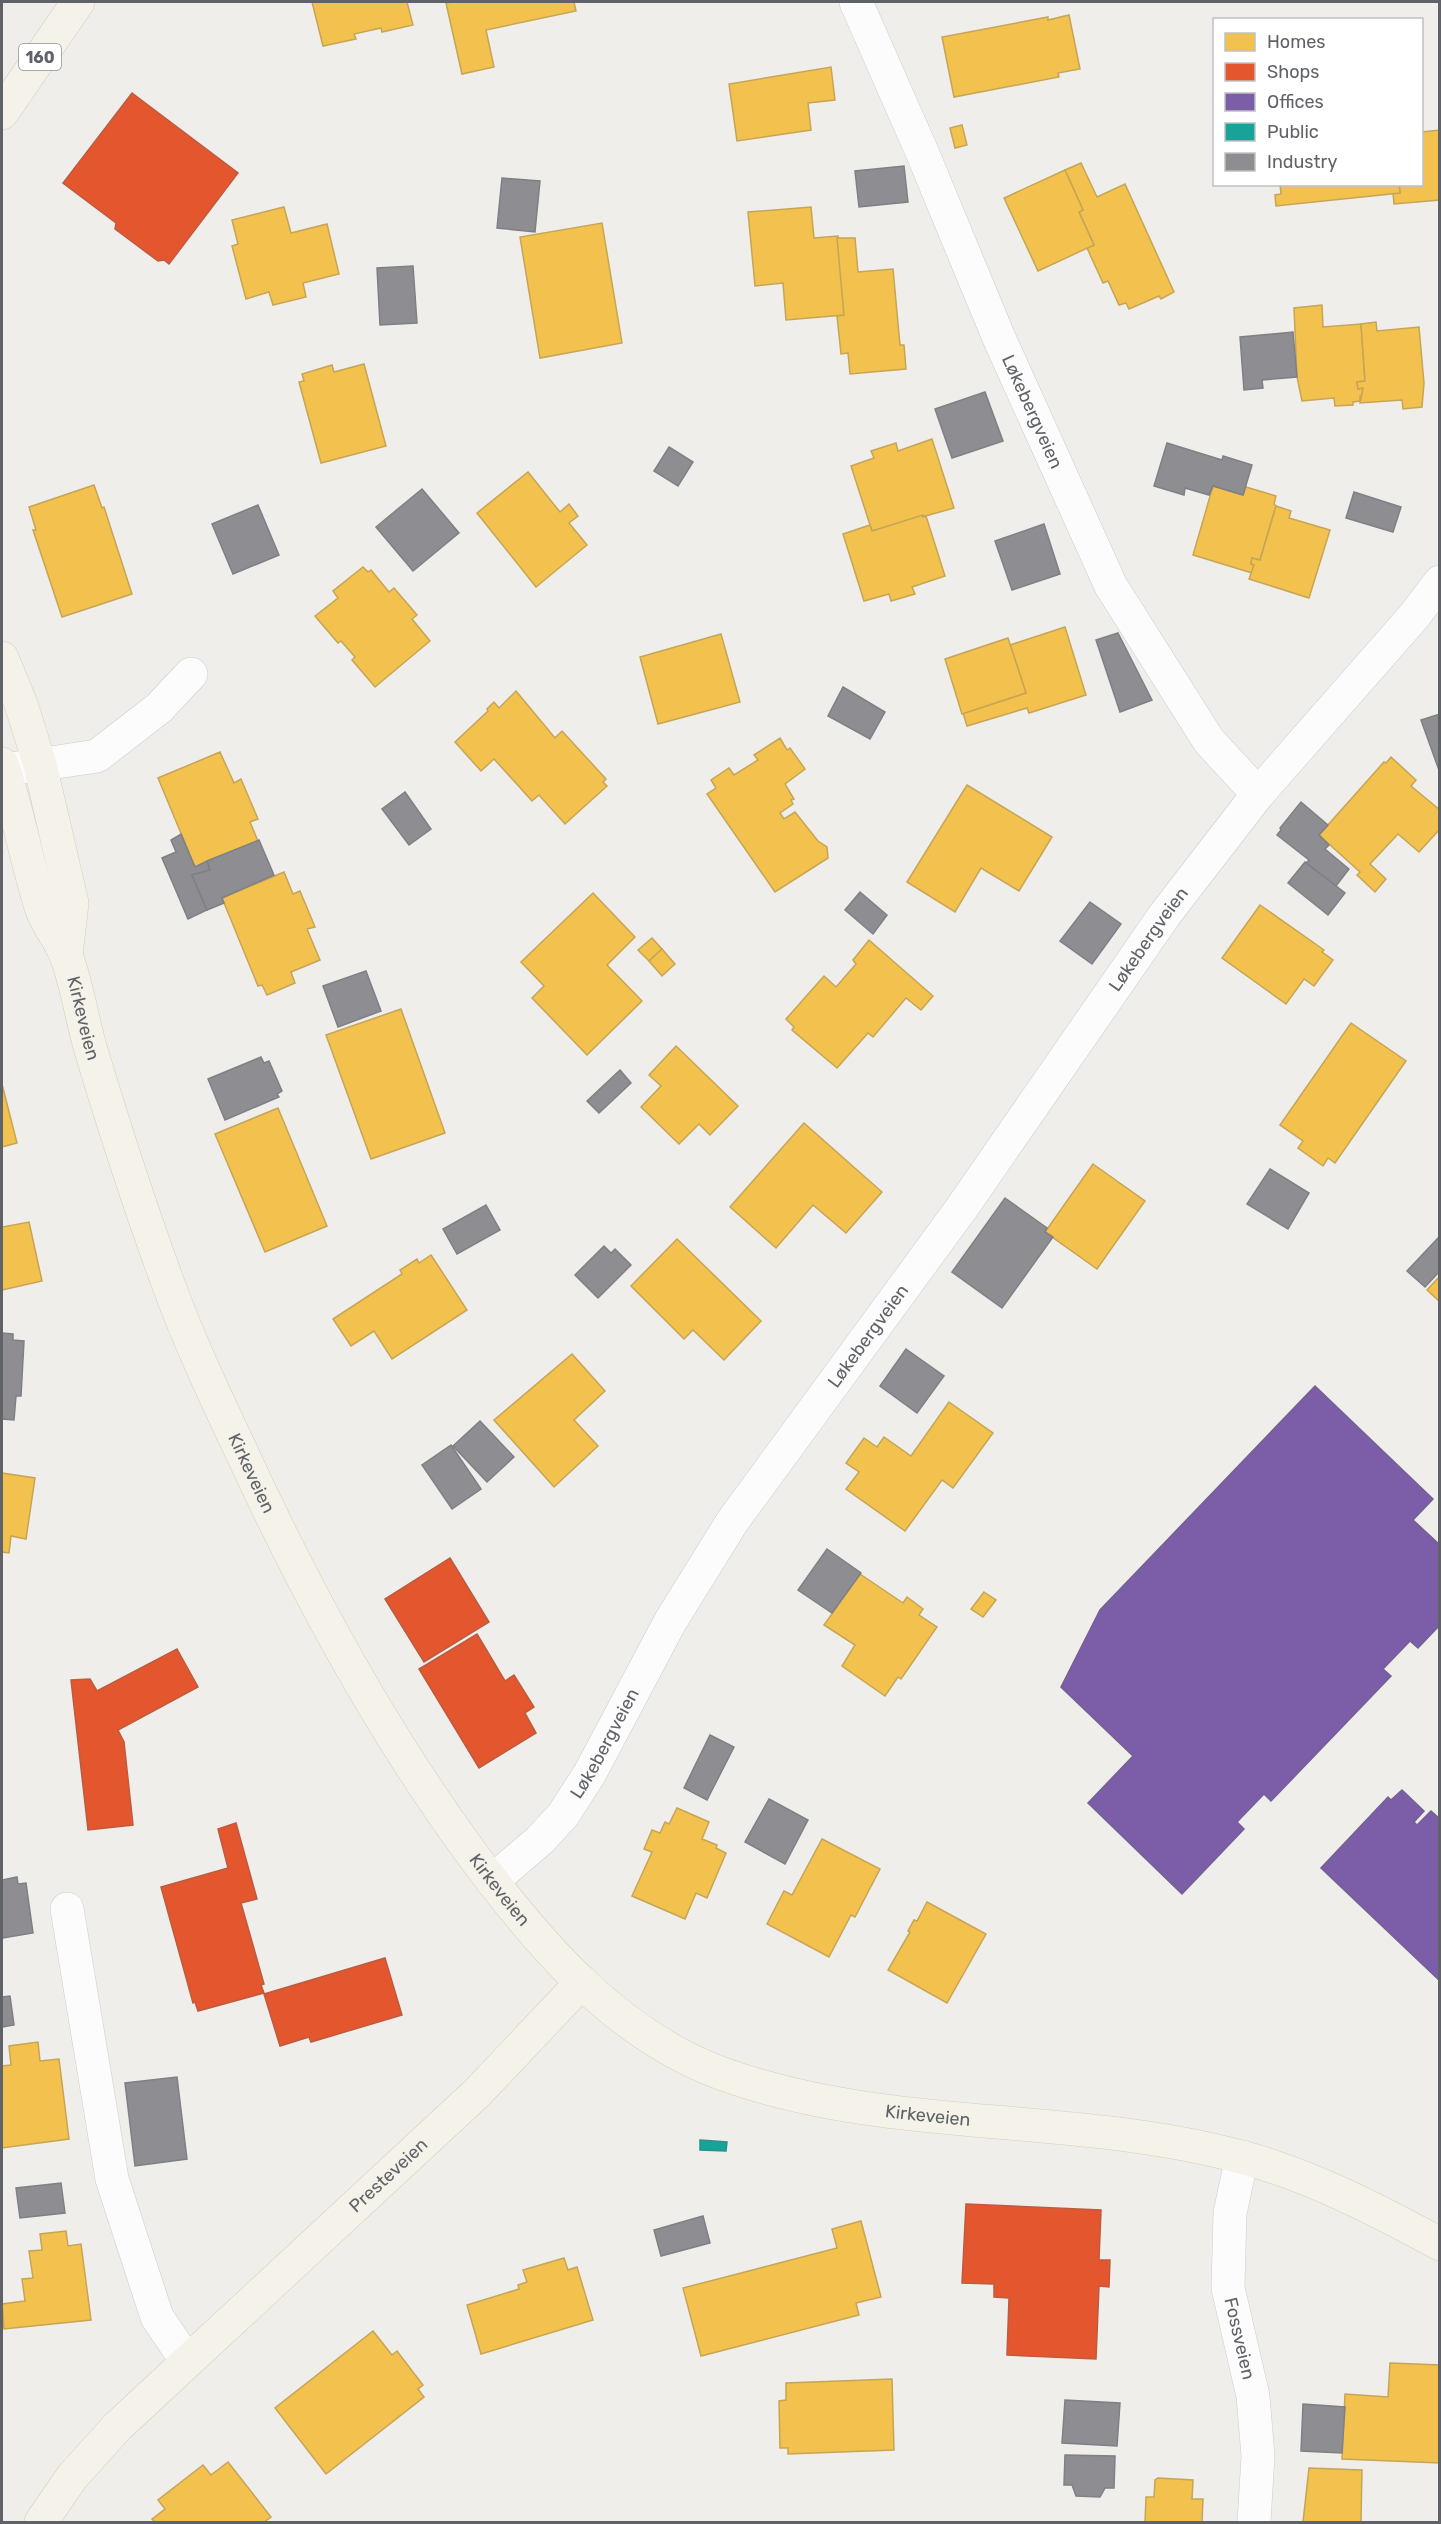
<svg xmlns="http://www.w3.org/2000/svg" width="1441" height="2524" viewBox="0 0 1441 2524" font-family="Rubik,sans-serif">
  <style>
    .homes { fill: #f2c14e; stroke: #c6a556; stroke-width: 1.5 }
    .shops { fill: #e4572e; stroke: #bc5b3f; stroke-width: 1.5 }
    .offices { fill: #7b5ea7; stroke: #736094; stroke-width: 1.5 }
    .public { fill: #17a398; stroke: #2d908a; stroke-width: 1.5 }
    .industry { fill: #8d8d92; stroke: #7f8085; stroke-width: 1.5 }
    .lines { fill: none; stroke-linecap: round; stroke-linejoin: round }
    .minor-casing { stroke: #cbcccc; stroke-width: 34 }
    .major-casing { stroke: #d7ceb8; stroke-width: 34 }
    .minor { stroke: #fdfcfc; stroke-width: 33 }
    .major { stroke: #f4f2e9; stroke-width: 33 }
    .labels { text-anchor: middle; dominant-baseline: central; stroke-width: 6; stroke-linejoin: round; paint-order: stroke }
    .shield { fill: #fff; stroke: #8f9295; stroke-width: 1.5 }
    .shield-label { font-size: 16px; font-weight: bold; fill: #5f6368 }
    .street-label { font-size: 18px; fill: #5f6368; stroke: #fff }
  </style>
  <rect width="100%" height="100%" fill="#efeeea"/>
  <!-- homes -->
  <g class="homes">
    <path d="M 312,2 L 407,2 L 413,25 L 382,32 L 381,28 L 354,34 L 356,39 L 323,46 Z"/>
    <path d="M 452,2 L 574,2 L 576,11 L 486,30 L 494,67 L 462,74 L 446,3 Z"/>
    <path d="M 1069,15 L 1080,69 L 1058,73 L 1059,77 L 954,97 L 942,37 L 1048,17 L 1048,20 Z"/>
    <path d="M 831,67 L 835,100 L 808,103 L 811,130 L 737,141 L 729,84 Z"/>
    <path d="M 962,125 L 967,145 L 955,148 L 950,128 Z"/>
    <path d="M 1440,130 L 1440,200 L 1394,204 L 1393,193 L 1400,193 L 1399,184 L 1422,184 L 1422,132 Z"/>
    <path d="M 1081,163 L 1097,197 L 1125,184 L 1174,292 L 1161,299 L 1159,296 L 1129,309 L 1126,303 L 1119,305 L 1108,281 L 1103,283 L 1087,248 L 1094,245 L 1079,212 L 1083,210 L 1065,170 Z"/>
    <path d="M 1065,170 L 1083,210 L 1079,212 L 1094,245 L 1038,271 L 1004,198 Z"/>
    <path d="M 1280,184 L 1399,184 L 1400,193 L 1276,206 L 1275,195 L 1281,194 Z"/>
    <path d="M 284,207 L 291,233 L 327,224 L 339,274 L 303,283 L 306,297 L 273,305 L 269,292 L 246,299 L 232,246 L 238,244 L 232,220 Z"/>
    <path d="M 811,207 L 814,238 L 838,236 L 844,315 L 786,320 L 783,283 L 755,286 L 748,212 Z"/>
    <path d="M 602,223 L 622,343 L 540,358 L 520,237 Z"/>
    <path d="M 837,238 L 855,238 L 858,272 L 893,269 L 900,345 L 904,345 L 906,369 L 850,374 L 848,353 L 841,354 L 837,316 L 844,315 Z"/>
    <path d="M 1322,305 L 1323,327 L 1361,324 L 1365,381 L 1357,382 L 1358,389 L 1363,388 L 1363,395 L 1360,396 L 1360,401 L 1353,402 L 1353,405 L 1335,406 L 1334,398 L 1302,401 L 1297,377 L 1294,308 Z"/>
    <path d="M 1376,322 L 1377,331 L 1419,327 L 1424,383 L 1422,407 L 1403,409 L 1402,400 L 1360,403 L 1363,388 L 1358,389 L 1357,382 L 1365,381 L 1361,324 Z"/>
    <path d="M 364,364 L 386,446 L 321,463 L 299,382 L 304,381 L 302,374 L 332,365 L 334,372 Z"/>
    <path d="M 932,439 L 954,508 L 872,531 L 851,466 L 874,458 L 871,451 L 896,443 L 898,451 Z"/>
    <path d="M 528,472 L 560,512 L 569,504 L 578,516 L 569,523 L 587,545 L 536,587 L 477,513 Z"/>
    <path d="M 94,485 L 102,508 L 104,507 L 132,594 L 62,617 L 33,530 L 36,530 L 29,507 Z"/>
    <path d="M 1213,486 L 1243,495 L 1246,487 L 1276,496 L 1274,504 L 1276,506 L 1260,560 L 1252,558 L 1251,564 L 1254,565 L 1252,573 L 1193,555 Z"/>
    <path d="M 1276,506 L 1291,511 L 1289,518 L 1330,530 L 1309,598 L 1249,579 L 1254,565 L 1251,564 L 1252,558 L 1260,560 Z"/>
    <path d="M 923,515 L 923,517 L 926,516 L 945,576 L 912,587 L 915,594 L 891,601 L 889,594 L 864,601 L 843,534 L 870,525 L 872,531 Z"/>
    <path d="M 363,567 L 368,572 L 371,570 L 389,592 L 394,588 L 417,615 L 412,619 L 430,641 L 375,687 L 352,660 L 355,657 L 341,641 L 338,643 L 315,616 L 338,598 L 333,591 Z"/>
    <path d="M 1065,627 L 1086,695 L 1029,713 L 1027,708 L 967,726 L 963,713 L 1026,693 L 1010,645 Z"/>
    <path d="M 721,634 L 740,702 L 658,724 L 640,657 Z"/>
    <path d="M 1008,638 L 1026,693 L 962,714 L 945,659 Z"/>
    <path d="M 516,691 L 555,738 L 562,731 L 606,779 L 603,782 L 607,786 L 565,824 L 539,795 L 532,801 L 494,759 L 481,771 L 455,742 L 488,711 L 487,709 L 494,702 L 499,708 Z"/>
    <path d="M 780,738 L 787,750 L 790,748 L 805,769 L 785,784 L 794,799 L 791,800 L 793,804 L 780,813 L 784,819 L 795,812 L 818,841 L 827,847 L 828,858 L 775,892 L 707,794 L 716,788 L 711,780 L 729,768 L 734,775 L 758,760 L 754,755 Z"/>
    <path d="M 220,752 L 234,783 L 241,779 L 258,819 L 250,822 L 258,841 L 195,867 L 158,778 Z"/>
    <path d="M 1391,757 L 1416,780 L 1411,786 L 1440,810 L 1440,829 L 1419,852 L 1398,834 L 1370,864 L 1386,879 L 1375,892 L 1357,875 L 1360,872 L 1319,835 L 1384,762 L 1386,763 Z"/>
    <path d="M 967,785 L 1052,837 L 1019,891 L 981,868 L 955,912 L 907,882 Z"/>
    <path d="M 284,872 L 293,894 L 300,891 L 315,927 L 307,929 L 320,960 L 291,972 L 295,983 L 267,995 L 262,985 L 258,986 L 222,898 Z"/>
    <path d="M 593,893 L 635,937 L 607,965 L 642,1001 L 587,1055 L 532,998 L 544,986 L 521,962 Z"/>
    <path d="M 1260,905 L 1324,950 L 1322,952 L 1333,960 L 1314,986 L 1304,979 L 1286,1004 L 1222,958 Z"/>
    <path d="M 652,938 L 662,949 L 649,961 L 638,950 Z"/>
    <path d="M 869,940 L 933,996 L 921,1010 L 906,998 L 873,1037 L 868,1033 L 837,1068 L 792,1030 L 794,1027 L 786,1019 L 824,976 L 836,987 L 856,964 L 853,960 Z"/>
    <path d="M 662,949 L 675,964 L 662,976 L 649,961 Z"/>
    <path d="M 401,1009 L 445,1133 L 371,1159 L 326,1035 Z"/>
    <path d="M 1351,1023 L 1406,1061 L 1335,1163 L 1328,1158 L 1323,1166 L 1298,1148 L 1303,1141 L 1280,1125 Z"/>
    <path d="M 676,1046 L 738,1106 L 710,1135 L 699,1124 L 679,1144 L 641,1107 L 661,1086 L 649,1075 Z"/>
    <path d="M 2,1084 L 17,1143 L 2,1147 Z"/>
    <path d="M 278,1108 L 327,1226 L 265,1252 L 215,1134 Z"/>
    <path d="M 804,1123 L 882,1192 L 846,1233 L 813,1205 L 776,1248 L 730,1207 Z"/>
    <path d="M 1093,1164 L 1145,1201 L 1097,1269 L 1045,1232 Z"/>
    <path d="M 29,1222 L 42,1281 L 2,1290 L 2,1227 Z"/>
    <path d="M 677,1239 L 761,1321 L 724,1360 L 693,1330 L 684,1339 L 631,1286 Z"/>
    <path d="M 431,1255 L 467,1310 L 392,1359 L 374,1331 L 351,1346 L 333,1319 L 402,1274 L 400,1270 L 417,1259 L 419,1263 Z"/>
    <path d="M 1440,1276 L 1440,1302 L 1427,1290 Z"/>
    <path d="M 572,1354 L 605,1391 L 574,1420 L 598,1446 L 554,1487 L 494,1420 Z"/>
    <path d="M 949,1402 L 993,1433 L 953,1488 L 942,1480 L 905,1531 L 846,1489 L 859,1472 L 846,1463 L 864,1438 L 877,1447 L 884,1437 L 911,1456 Z"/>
    <path d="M 2,1473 L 35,1478 L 26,1539 L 11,1536 L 9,1553 L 2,1552 Z"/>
    <path d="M 860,1574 L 903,1603 L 907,1597 L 923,1609 L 919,1615 L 937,1627 L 901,1679 L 898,1677 L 885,1696 L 842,1666 L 855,1645 L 824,1625 Z"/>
    <path d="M 984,1592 L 996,1600 L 983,1617 L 971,1609 Z"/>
    <path d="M 677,1808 L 709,1822 L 702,1839 L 717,1845 L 716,1848 L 726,1853 L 707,1898 L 696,1893 L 685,1919 L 632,1896 L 652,1852 L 644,1849 L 652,1830 L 660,1833 L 665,1822 L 669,1824 Z"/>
    <path d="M 822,1839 L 880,1869 L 855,1917 L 851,1915 L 829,1957 L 767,1924 L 784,1891 L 792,1895 Z"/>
    <path d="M 927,1902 L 986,1934 L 947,2003 L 888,1970 L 910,1932 L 908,1931 L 914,1920 L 917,1921 Z"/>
    <path d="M 38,2042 L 40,2061 L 59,2059 L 69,2139 L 2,2148 L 2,2066 L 11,2065 L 9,2046 Z"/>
    <path d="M 861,2221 L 881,2297 L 856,2303 L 859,2315 L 701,2356 L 683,2288 L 837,2248 L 832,2229 Z"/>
    <path d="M 66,2231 L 68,2246 L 81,2244 L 91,2320 L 4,2329 L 2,2304 L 25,2301 L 22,2279 L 33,2278 L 29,2251 L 42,2250 L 40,2234 Z"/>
    <path d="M 564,2258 L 568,2270 L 577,2267 L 593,2320 L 481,2354 L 467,2305 L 519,2289 L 518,2285 L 527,2282 L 523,2270 Z"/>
    <path d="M 373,2331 L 392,2355 L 397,2351 L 423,2385 L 418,2389 L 424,2397 L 326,2474 L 275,2408 Z"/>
    <path d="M 1390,2363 L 1440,2365 L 1440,2463 L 1342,2459 L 1345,2394 L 1388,2397 Z"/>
    <path d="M 892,2379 L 894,2450 L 788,2454 L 788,2448 L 780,2448 L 779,2401 L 786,2400 L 786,2383 Z"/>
    <path d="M 228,2462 L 271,2517 L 264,2522 L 155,2522 L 152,2519 L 165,2509 L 158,2500 L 203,2465 L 211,2475 Z"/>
    <path d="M 1309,2468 L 1362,2470 L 1361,2522 L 1303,2522 Z"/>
    <path d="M 1158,2478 L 1193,2480 L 1192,2499 L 1203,2499 L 1202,2522 L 1145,2522 L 1146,2497 L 1154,2497 L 1155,2480 Z"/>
  </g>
  <!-- shops -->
  <g class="shops">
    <path d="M 132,93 L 238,173 L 169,264 L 164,260 L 158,261 L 115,229 L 116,223 L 63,183 Z"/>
    <path d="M 450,1558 L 489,1622 L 424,1662 L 385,1599 Z"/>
    <path d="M 477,1634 L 505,1681 L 514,1675 L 534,1707 L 525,1713 L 536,1733 L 479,1768 L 419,1669 Z"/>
    <path d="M 177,1649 L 198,1687 L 118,1730 L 124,1742 L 133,1825 L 88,1830 L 71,1680 L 90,1679 L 97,1691 Z"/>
    <path d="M 236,1823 L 257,1899 L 241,1903 L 264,1984 L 261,1985 L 264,1993 L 198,2011 L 195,2002 L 193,2003 L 161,1887 L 228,1868 L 218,1829 Z"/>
    <path d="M 385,1958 L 402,2015 L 311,2042 L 309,2037 L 280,2046 L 264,1994 Z"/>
    <path d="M 966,2204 L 1101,2210 L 1099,2260 L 1110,2260 L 1109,2287 L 1099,2286 L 1096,2359 L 1007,2355 L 1009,2298 L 994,2297 L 994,2284 L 962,2283 Z"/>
  </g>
  <!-- offices -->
  <g class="offices">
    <path d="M 1315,1386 L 1433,1499 L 1413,1520 L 1440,1545 L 1440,1625 L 1418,1648 L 1410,1641 L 1383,1669 L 1391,1676 L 1271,1801 L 1264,1794 L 1237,1822 L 1244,1829 L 1182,1894 L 1088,1803 L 1133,1756 L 1061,1687 L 1100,1610 Z"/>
    <path d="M 1402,1790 L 1424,1811 L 1414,1822 L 1417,1825 L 1431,1811 L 1440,1819 L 1440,1981 L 1321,1868 L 1388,1797 L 1391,1800 Z"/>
  </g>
  <!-- public -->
  <path class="public" d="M 700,2140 L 727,2142 L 726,2151 L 700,2150 Z"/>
  <!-- industry -->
  <g class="industry">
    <path d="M 904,166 L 908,202 L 859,207 L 855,171 Z"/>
    <path d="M 502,178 L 540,181 L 535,232 L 497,228 Z"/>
    <path d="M 413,266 L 417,323 L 380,325 L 377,268 Z"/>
    <path d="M 1293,332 L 1297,377 L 1262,380 L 1263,388 L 1244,390 L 1240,337 Z"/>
    <path d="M 985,392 L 1003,441 L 952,458 L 935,409 Z"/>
    <path d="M 1167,443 L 1222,460 L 1223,456 L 1252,465 L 1243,495 L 1213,486 L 1209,495 L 1185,488 L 1184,495 L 1154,486 Z"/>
    <path d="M 669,447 L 693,462 L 678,486 L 654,471 Z"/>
    <path d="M 422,489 L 459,533 L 413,571 L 376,527 Z"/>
    <path d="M 1354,492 L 1401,507 L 1393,532 L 1346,518 Z"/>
    <path d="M 258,505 L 279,555 L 233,574 L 212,524 Z"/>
    <path d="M 1044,524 L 1060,574 L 1012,590 L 995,541 Z"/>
    <path d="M 1118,633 L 1152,700 L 1120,712 L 1096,640 Z"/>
    <path d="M 843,687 L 885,712 L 870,739 L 828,716 Z"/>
    <path d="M 1440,714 L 1440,773 L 1421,720 Z"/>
    <path d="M 405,792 L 431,829 L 409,845 L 382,809 Z"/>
    <path d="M 1301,802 L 1328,825 L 1319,835 L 1329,845 L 1325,849 L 1349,869 L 1336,886 L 1306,863 L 1309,860 L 1277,835 L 1281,830 L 1280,828 Z"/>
    <path d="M 181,834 L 195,867 L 207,861 L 210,870 L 192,875 L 207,910 L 188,919 L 162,858 L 176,852 L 171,840 Z"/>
    <path d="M 259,840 L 274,875 L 222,898 L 224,903 L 207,910 L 192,875 L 210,870 L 207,861 Z"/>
    <path d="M 1305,862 L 1345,893 L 1328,915 L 1288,883 Z"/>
    <path d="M 860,892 L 887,915 L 873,934 L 845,910 Z"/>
    <path d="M 1090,902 L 1121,924 L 1092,964 L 1060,941 Z"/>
    <path d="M 366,971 L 381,1011 L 338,1027 L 323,986 Z"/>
    <path d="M 261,1057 L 264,1063 L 269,1061 L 282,1091 L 277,1094 L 279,1097 L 225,1120 L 208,1079 Z"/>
    <path d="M 620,1070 L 631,1083 L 599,1113 L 587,1101 Z"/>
    <path d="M 1270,1169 L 1309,1193 L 1288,1229 L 1247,1204 Z"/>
    <path d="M 1005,1198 L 1047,1228 L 1045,1232 L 1053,1237 L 1002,1308 L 952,1272 Z"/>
    <path d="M 486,1205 L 500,1230 L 457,1254 L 443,1229 Z"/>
    <path d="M 1440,1236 L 1440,1271 L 1425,1287 L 1407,1271 Z"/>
    <path d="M 604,1246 L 611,1253 L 615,1249 L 631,1265 L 598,1298 L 575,1275 Z"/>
    <path d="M 2,1333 L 13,1334 L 13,1340 L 24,1341 L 21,1396 L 16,1396 L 14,1420 L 2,1419 Z"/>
    <path d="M 906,1349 L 944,1376 L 917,1413 L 880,1386 Z"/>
    <path d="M 480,1421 L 514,1457 L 487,1482 L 453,1446 Z"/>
    <path d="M 451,1445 L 481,1489 L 452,1509 L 422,1465 Z"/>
    <path d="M 827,1549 L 861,1573 L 832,1613 L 798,1590 Z"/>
    <path d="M 710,1735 L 734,1747 L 707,1800 L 684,1788 Z"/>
    <path d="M 769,1799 L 808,1820 L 785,1864 L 745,1842 Z"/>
    <path d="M 17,1877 L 18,1884 L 26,1883 L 33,1933 L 2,1938 L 2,1880 Z"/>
    <path d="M 10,1996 L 14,2025 L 2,2027 L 2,1997 Z"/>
    <path d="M 177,2077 L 187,2159 L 135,2166 L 125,2083 Z"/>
    <path d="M 61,2183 L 65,2213 L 20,2218 L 16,2188 Z"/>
    <path d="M 703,2216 L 710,2243 L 661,2256 L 654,2230 Z"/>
    <path d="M 1065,2400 L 1120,2403 L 1117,2446 L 1062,2443 Z"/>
    <path d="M 1303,2404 L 1345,2407 L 1342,2453 L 1301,2451 Z"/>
    <path d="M 1065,2455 L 1115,2456 L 1114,2488 L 1105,2488 L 1100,2497 L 1076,2496 L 1072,2485 L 1064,2485 Z"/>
  </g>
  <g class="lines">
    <defs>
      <g id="minor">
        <path id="s1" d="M 856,2 L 922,152 L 999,338 L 1111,586 L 1209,741 L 1258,794"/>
        <path d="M 4,770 L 97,756 L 159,708 L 191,674"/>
        <path id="s2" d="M 492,1881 L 540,1840 L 563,1815 L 590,1773 L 670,1622 L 732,1522 L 961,1209 L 1166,913 L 1258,794 L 1415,615 L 1440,582"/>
        <path d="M 67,1909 L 112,2179 L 157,2317 L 186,2360"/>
        <path id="s3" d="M 1242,2157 L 1230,2213 L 1228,2288 L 1253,2396 L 1258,2456 L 1254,2522"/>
      </g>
      <g id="major">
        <path d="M 2,113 L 78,2"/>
        <path d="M 2,658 L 21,704 L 40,765 L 72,903 L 66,955"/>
        <path id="s4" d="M 2,764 C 18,811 26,860 41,907 C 47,926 61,940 67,958 C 77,986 82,1018 90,1047 C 114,1127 140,1207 169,1286 C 190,1343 216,1398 242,1453 C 306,1592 379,1727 469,1850 C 534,1939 615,2035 723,2074 C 889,2134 1071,2111 1241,2157 C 1310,2175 1377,2210 1440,2244"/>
        <path id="s5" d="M 41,2522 L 72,2477 L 117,2427 L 477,2093 L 582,1982"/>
      </g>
    </defs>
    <!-- minor casing -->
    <use href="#minor" class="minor-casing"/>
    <!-- major casing -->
    <use href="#major" class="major-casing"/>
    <!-- minor -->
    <use href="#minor" class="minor"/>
    <!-- major -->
    <use href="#major" class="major"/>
  </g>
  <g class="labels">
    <!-- shield labels -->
    <rect class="shield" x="19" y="44" width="42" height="26" rx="4.5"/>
    <g class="shield-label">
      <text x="40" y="57">160</text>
    </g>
    <!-- street labels -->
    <g class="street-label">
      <text stroke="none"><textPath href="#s1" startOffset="446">Løkebergveien</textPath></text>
      <text stroke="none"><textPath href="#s2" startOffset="1152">Løkebergveien</textPath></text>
      <text stroke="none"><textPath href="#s4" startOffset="268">Kirkeveien</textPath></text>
      <text stroke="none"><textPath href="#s2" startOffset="666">Løkebergveien</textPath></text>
      <text stroke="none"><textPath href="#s4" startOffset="754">Kirkeveien</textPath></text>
      <text stroke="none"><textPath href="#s2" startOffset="180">Løkebergveien</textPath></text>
      <text stroke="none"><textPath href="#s4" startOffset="1240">Kirkeveien</textPath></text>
      <text stroke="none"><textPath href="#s4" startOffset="1743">Kirkeveien</textPath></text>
      <text stroke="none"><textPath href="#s5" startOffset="492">Presteveien</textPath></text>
      <text stroke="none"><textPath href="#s3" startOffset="184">Fossveien</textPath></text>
    </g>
  </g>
  <!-- border -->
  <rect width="1441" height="2524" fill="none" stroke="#5f6368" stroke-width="6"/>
  <!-- legend -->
  <rect x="1213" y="18" width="210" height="168" fill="#ffffff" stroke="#bfc1c3" stroke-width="1.5"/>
  <rect x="1225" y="33" width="30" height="18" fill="#f2c14e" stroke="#bfc1c3" stroke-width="1.5"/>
  <text x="1267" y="48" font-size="18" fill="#5f6368">Homes</text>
  <rect x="1225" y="63" width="30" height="18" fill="#e4572e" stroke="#bfc1c3" stroke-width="1.5"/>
  <text x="1267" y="78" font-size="18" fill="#5f6368">Shops</text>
  <rect x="1225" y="93" width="30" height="18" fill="#7b5ea7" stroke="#bfc1c3" stroke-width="1.5"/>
  <text x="1267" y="108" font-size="18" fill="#5f6368">Offices</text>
  <rect x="1225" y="123" width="30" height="18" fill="#17a398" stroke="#bfc1c3" stroke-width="1.5"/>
  <text x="1267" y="138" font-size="18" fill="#5f6368">Public</text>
  <rect x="1225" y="153" width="30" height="18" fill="#8d8d92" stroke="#bfc1c3" stroke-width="1.5"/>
  <text x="1267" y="168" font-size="18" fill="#5f6368">Industry</text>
</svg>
